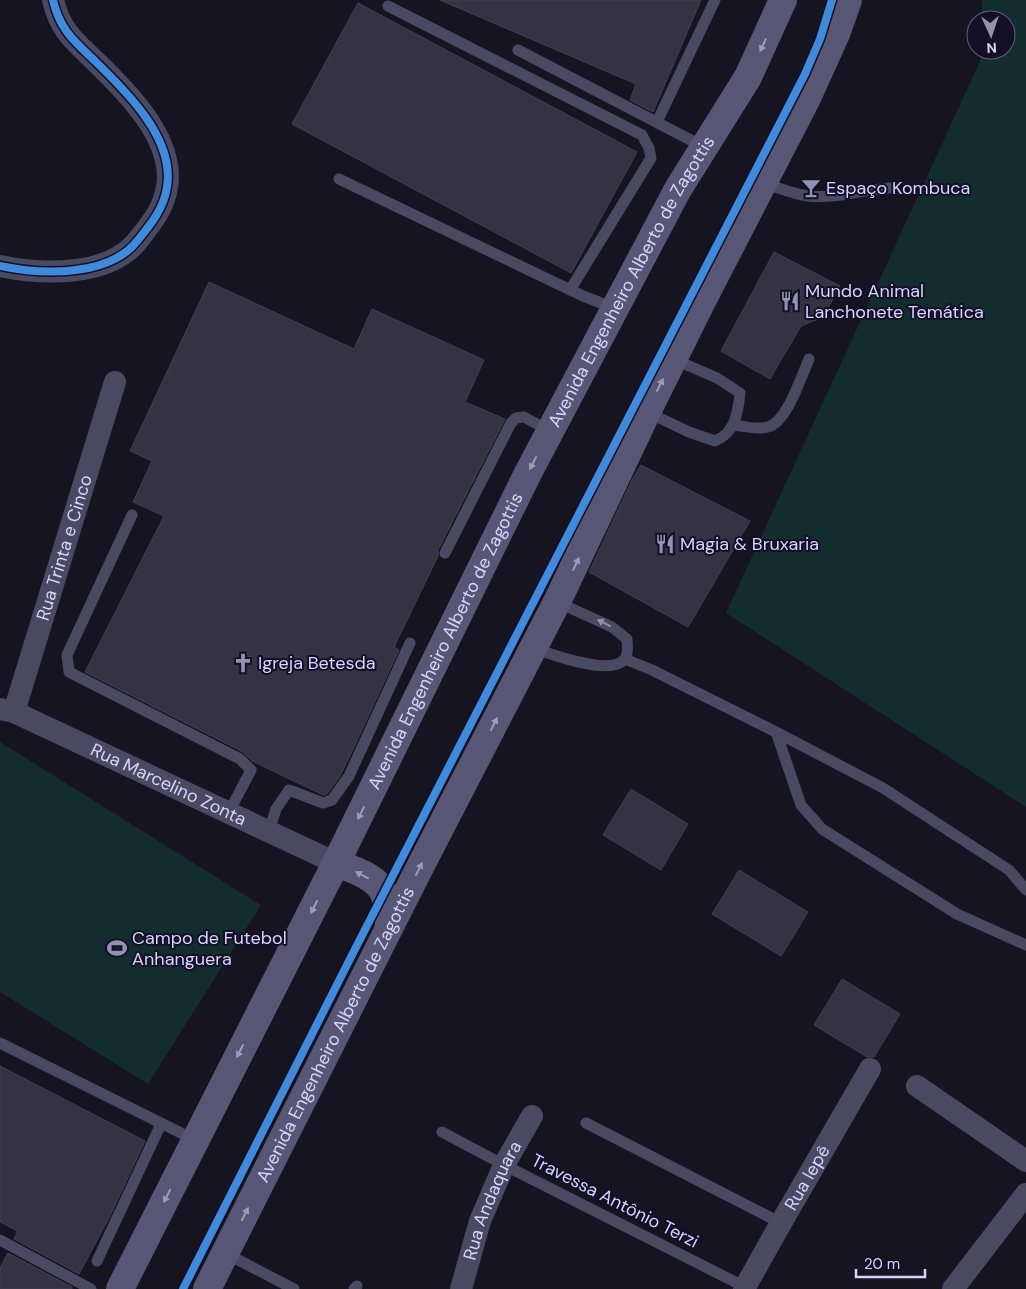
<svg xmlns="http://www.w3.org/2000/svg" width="1026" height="1289" viewBox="0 0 1026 1289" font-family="'DM Sans',sans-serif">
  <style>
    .green { fill: #132c2d }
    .building { fill: #343243; stroke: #433f54 }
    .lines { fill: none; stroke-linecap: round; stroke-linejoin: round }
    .service { stroke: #4a4962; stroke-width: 11 }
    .minor { stroke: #4a4962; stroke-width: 22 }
    .secondary { stroke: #575674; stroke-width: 28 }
    .cycleway-casing { stroke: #130f26; stroke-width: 11 }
    .cycleway { stroke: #408adc; stroke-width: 8 }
    .oneway { fill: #9e9bc0 }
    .oneway2 { fill: #928eb0 }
    .labels { text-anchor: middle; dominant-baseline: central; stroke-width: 4; stroke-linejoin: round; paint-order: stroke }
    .poi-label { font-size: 18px; fill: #d9d4ff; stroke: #130f26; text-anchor: start }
    .street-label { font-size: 18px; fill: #d9d4ff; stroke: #130f26 }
  </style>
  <rect width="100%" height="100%" fill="#161421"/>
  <!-- green -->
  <g class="green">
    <path d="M 982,0 L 1026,0 L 1026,807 L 726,613 L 981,59 L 981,50 L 1006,50 L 1006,20 L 982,20 Z"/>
    <path d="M 0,742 L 261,905 L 148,1084 L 0,992 Z"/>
  </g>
  <!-- building -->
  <g class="building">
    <path d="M 440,0 L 701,0 L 653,112 L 630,100 L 636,84 Z"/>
    <path d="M 358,3 L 637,152 L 571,273 L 292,124 Z"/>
    <path d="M 774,252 L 840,286 L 823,317 L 801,326 L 770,379 L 721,351 Z"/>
    <path d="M 209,282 L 354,349 L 372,309 L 484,360 L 465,402 L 505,419 L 438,550 L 438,556 L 394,647 L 399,650 L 348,760 L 340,776 L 327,794 L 323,795 L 252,761 L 243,752 L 85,672 L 164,516 L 133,502 L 152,461 L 130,451 Z"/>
    <path d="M 641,465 L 750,521 L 688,627 L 589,572 L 632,480 Z"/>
    <path d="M 631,789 L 688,824 L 661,870 L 603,835 Z"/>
    <path d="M 739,870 L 808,912 L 781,956 L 712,914 Z"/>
    <path d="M 842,979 L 900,1014 L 874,1057 L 867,1057 L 814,1025 Z"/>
    <path d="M 0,1066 L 145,1141 L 111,1214 L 79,1274 L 14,1239 L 18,1231 L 0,1222 Z"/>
    <path d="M 8,1253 L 72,1287 L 72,1289 L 0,1289 L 0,1268 Z"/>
  </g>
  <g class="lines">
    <!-- service -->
    <g class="service">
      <path d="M 388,6 L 642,135 L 649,148 L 651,158 L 570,290"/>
      <path d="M 518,50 L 704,147"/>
      <path d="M 657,122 L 715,0"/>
      <path d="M 339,179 L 583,296 L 614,308"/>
      <path d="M 763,183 C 777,187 793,194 808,196 C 835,199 862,190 889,188"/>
      <path d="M 647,412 L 689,432 L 715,441 C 735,433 738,413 740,393 L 717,378 L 673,359"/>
      <path d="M 733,425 C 744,426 757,430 768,427 C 787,422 801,377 809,359"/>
      <path d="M 132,515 L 67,655 L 69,672 L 240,759 L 251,770 L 229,812"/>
      <path d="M 445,553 L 511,423 L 516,418 L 524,417 L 550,431"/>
      <path d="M 533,648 C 551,654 611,677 625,659 C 629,653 627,645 627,639 L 612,627 L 557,602"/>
      <path d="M 625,659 L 652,670 L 776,732 L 883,788 L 1009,870 L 1026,890"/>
      <path d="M 776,732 L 801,805 L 822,829 L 957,914 L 1026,945"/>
      <path d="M 269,831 L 276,809 L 289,790 L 323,803 L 332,800 L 349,776 L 410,643"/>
      <path d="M 0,1043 L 195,1140"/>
      <path d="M 586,1123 L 781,1223"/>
      <path d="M 442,1132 L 504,1165 L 745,1287"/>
      <path d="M 0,1240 L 91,1289"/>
      <path d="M 225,1253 L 294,1289"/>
      <path d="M 97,1261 L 161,1124"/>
      <path d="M 354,1289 L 357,1286"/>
    </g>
    <!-- minor -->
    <g class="minor">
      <path d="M 0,266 C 42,275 110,277 138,240 C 151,224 164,208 167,187 C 175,139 127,92 95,61 C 74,41 60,30 53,0"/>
      <path id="s1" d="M 0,709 L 14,712 L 336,863"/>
      <path id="s2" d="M 14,712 L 115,382"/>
      <path d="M 917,1086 L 1026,1161"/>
      <path id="s3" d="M 461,1289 L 480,1221 L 504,1165 L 532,1116"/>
      <path id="s4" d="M 744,1289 L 781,1223 L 870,1069"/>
      <path d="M 953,1289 L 1026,1194"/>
    </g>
    <!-- secondary -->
    <g class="secondary">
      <path d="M 336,863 C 352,869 379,877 385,896 C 388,906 388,918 389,928"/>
      <path id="s5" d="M 120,1289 L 336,863 L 528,473 L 678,189 L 748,77 L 783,0"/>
      <path id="s6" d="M 207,1289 L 419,869 L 557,602 L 647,412 L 701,303 L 807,98 L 836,34 L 848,0"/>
    </g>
    <defs>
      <g id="cycleway">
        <path d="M 0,266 C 42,275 110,277 138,240 C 151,224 164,208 167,187 C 175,139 127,92 95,61 C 74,41 60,30 53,0"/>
        <path d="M 183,1289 L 352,955 L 805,74 L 820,39 L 832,0"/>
      </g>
    </defs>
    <!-- cycleway casing -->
    <use href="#cycleway" class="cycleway-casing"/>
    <!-- cycleway -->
    <use href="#cycleway" class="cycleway"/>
  </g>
  <!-- one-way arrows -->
  <defs><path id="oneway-solid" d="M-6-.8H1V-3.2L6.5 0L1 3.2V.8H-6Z" transform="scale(1.25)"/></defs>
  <g class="oneway">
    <use href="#oneway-solid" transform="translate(763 45) rotate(115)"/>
    <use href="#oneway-solid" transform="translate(660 385) rotate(-64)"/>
    <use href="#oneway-solid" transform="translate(533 463) rotate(118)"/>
    <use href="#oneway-solid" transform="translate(576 564) rotate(-65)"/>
    <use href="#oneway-solid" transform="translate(494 724) rotate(-63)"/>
    <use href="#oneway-solid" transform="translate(361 813) rotate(116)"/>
    <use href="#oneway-solid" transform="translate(419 869) rotate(-63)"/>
    <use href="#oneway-solid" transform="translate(362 875) rotate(-152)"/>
    <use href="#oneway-solid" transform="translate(314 907) rotate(117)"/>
    <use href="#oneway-solid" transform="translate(240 1051) rotate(117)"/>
    <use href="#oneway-solid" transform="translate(167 1196) rotate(117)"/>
    <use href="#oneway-solid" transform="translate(245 1214) rotate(-63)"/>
  </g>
  <use class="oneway2" href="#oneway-solid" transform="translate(604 623) rotate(-153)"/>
  <!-- icons -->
  <defs>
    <symbol id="bar-bare" viewBox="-9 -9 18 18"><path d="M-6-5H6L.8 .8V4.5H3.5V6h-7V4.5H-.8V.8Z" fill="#9591b1" stroke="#130f26" stroke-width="2.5" paint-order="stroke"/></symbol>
    <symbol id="restaurant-bare" viewBox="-9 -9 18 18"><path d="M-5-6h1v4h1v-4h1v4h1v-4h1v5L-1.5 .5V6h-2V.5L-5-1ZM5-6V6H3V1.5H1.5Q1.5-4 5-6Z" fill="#9591b1" stroke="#130f26" stroke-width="2.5" paint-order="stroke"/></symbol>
    <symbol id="church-bare" viewBox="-9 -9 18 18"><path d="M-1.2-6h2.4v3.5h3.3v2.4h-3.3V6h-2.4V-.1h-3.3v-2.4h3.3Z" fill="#9591b1" stroke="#130f26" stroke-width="2.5" paint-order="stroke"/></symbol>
    <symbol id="stadium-bare" viewBox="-9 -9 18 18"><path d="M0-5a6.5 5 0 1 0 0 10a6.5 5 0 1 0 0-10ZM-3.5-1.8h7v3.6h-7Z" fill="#9591b1" stroke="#130f26" stroke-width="2.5" paint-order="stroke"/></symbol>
  </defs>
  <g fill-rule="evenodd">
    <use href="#bar-bare" x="797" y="174" width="28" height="28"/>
    <use href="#restaurant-bare" x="776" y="287" width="28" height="28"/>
    <use href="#restaurant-bare" x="651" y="530" width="28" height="28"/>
    <use href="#church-bare" x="229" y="649" width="28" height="28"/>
    <use href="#stadium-bare" x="103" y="934" width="28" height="28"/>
  </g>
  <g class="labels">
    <!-- poi labels -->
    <g class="poi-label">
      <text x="826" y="188">Espaço Kombuca</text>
      <text x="805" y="291">Mundo Animal<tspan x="805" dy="21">Lanchonete Temática</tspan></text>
      <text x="680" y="544">Magia &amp; Bruxaria</text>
      <text x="258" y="663">Igreja Betesda</text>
      <text x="132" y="938">Campo de Futebol<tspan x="132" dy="21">Anhanguera</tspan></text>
    </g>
    <!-- street labels -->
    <g class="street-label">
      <text stroke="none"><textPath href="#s5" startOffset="1130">Avenida Engenheiro Alberto de Zagottis</textPath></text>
      <text stroke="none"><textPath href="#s2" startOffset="172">Rua Trinta e Cinco</textPath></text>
      <text stroke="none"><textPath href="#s5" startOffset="725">Avenida Engenheiro Alberto de Zagottis</textPath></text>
      <text stroke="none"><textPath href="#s1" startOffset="185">Rua Marcelino Zonta</textPath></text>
      <text stroke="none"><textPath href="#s6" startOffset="285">Avenida Engenheiro Alberto de Zagottis</textPath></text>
      <text stroke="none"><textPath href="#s4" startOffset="128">Rua Iepê</textPath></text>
      <text transform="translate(615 1201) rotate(27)">Travessa Antônio Terzi</text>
      <text stroke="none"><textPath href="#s3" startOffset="94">Rua Andaquara</textPath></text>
    </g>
  </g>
  <!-- north arrow -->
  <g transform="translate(991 35) rotate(177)"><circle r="24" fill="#130f26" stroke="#625e7d"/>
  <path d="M0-4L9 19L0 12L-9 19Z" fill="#9591b1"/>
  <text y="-8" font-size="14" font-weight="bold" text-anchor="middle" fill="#d9d4ff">N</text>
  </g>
  <!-- scale -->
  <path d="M856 1269v8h69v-8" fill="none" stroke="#d9d4ff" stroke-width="2.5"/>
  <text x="864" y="1269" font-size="15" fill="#d9d4ff" stroke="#130f26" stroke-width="4" paint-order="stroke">20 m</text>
</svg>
